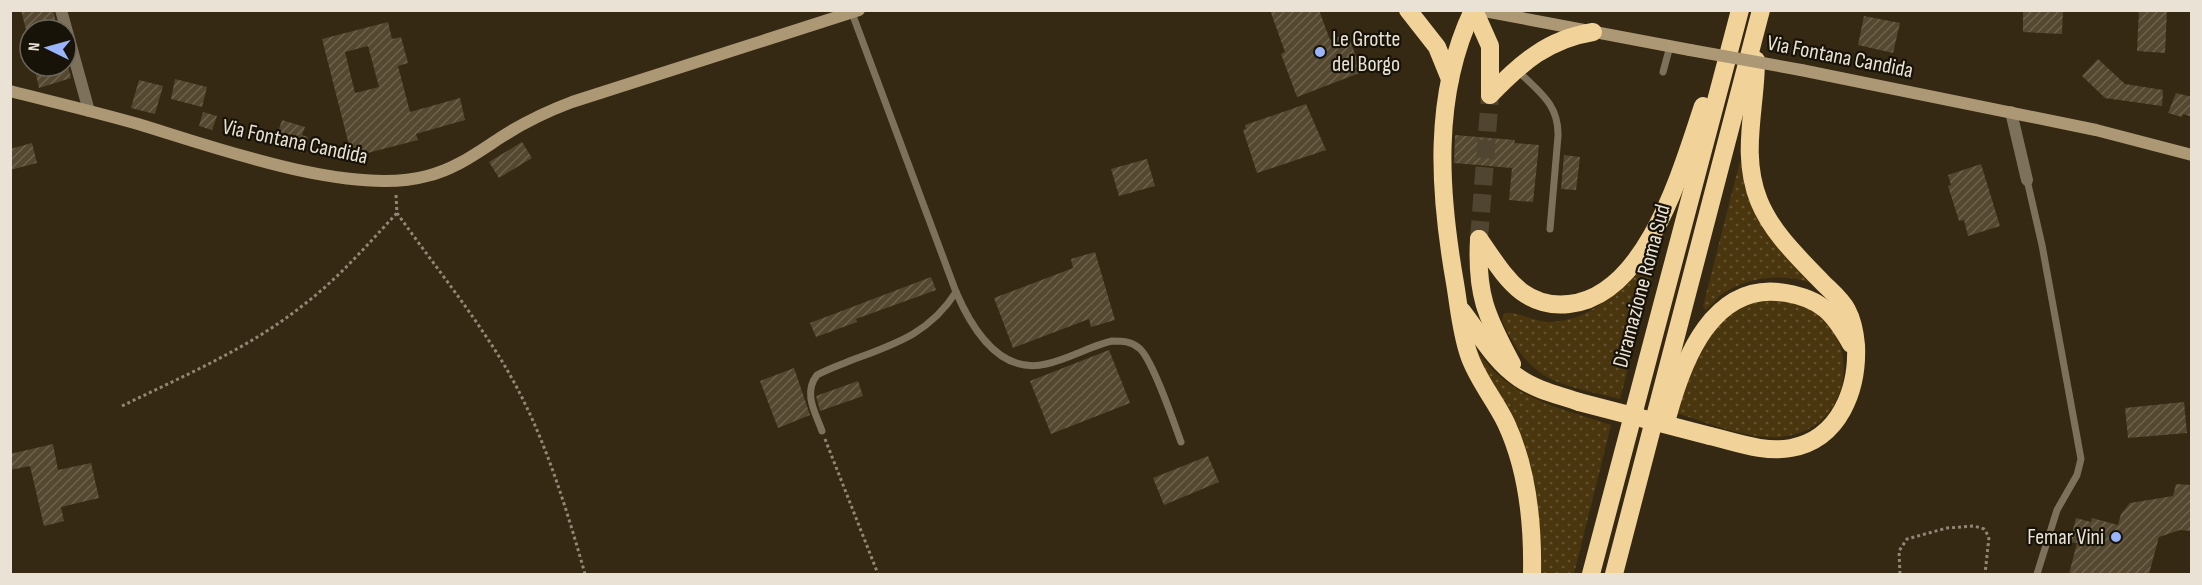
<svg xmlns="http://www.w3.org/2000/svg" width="2202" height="585" viewBox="0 0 2202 585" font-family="'Sofia Sans Condensed',sans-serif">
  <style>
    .grass { fill: url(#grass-dots) }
    .building { fill: url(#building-hatch); fill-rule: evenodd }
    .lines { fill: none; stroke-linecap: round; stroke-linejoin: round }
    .motorway-tunnel { stroke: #504530; stroke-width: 18; stroke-dasharray: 18 9; stroke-linecap: butt }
    .path { stroke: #918776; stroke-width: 3; stroke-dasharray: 3 3; stroke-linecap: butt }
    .service { stroke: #7d715b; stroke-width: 7 }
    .minor { stroke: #7d715b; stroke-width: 12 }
    .secondary { stroke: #ac9874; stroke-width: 12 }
    .motorway { stroke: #f1d299; stroke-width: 18 }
    .secondary-bridge { stroke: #ac9874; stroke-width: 12 }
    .motorway-bridge { stroke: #f1d299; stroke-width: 18 }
    .poi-dot { fill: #9bb5fd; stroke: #181309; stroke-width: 2 }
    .labels { text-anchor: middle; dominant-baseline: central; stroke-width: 4.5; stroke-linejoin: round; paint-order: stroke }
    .poi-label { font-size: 22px; fill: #eae2d5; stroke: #181309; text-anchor: start }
    .street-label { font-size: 22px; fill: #eae2d5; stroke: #181309 }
  </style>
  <defs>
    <pattern id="grass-dots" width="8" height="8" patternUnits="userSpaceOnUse" patternTransform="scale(1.5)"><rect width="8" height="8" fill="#4a360e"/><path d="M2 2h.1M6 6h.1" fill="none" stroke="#645330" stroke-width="1.8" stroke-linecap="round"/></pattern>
    <pattern id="building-hatch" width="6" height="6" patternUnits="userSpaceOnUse" patternTransform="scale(1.5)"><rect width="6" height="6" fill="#554830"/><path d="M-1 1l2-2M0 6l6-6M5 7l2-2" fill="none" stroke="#6e624d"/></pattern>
  </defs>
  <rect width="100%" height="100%" fill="#352913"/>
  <!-- grass -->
  <g class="grass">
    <path d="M 1740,161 L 1744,185 L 1750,202 L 1820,286 C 1788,273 1752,274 1722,294 C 1716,299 1712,306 1705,310 L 1703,306 Z"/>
    <path d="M 1660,246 L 1620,399 C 1559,384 1531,384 1502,321 L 1504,314 C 1512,309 1536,322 1548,322 C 1598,322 1629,278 1660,246 Z"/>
    <path d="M 1781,297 C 1793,302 1814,308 1824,315 C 1828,318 1831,326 1833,330 C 1858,372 1838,428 1787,436 C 1753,442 1709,423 1676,413 L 1685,384 L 1710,331 L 1746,301 Z"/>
    <path d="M 1474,346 C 1508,399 1555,406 1611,425 L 1574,574 L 1539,574 L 1538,531 Z"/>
  </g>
  <!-- building -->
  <g class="building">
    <path d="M 21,10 L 53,10 L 58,30 L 26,30 Z"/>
    <path d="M 1270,10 L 1319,10 L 1330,40 L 1347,33 L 1362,72 L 1297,97 L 1281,54 L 1285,52 Z"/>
    <path d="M 2025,10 L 2063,10 L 2062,34 L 2023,32 L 2023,12 Z"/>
    <path d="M 2139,10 L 2167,10 L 2165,53 L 2137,51 Z"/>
    <path d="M 1864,16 L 1900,23 L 1893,53 L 1858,45 Z"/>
    <path d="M 388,22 L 392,39 L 401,37 L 408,63 L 398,66 L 410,112 L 460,98 L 465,120 L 416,134 L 418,140 L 352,157 L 322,39 ZM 368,46 L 379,87 L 355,93 L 345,52 Z"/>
    <path d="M 2098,59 L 2125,84 L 2163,90 L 2162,106 L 2105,98 L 2082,76 Z"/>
    <path d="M 34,66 L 68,66 L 71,78 L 39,88 Z"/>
    <path d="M 175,79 L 207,87 L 202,107 L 171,99 Z"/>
    <path d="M 139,80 L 163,86 L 155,114 L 131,108 Z"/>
    <path d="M 2176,93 L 2192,97 L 2192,117 L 2183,114 L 2182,117 L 2168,113 Z"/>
    <path d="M 1306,104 L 1326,150 L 1257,173 L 1243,130 L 1246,129 L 1245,125 Z"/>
    <path d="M 203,112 L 217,116 L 212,130 L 199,126 Z"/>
    <path d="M 282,120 L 305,127 L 302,135 L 308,137 L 303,153 L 279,146 L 283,134 L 278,132 Z"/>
    <path d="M 1455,135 L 1515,140 L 1514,143 L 1539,145 L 1533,202 L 1509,200 L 1512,168 L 1454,163 Z"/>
    <path d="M 522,142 L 532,158 L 499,178 L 489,162 Z"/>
    <path d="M 32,143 L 37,163 L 10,170 L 10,149 Z"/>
    <path d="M 1564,155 L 1580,157 L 1576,190 L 1561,189 Z"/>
    <path d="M 1147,159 L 1155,186 L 1119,196 L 1111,169 Z"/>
    <path d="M 1981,164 L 2000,226 L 1968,236 L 1964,220 L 1959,221 L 1948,186 L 1951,185 L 1948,175 Z"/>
    <path d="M 1095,252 L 1115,320 L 1091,327 L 1089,319 L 1013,348 L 994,298 L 1073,268 L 1071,259 Z"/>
    <path d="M 931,277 L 936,290 L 856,319 L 857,322 L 816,337 L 810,323 Z"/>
    <path d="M 1109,350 L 1130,403 L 1051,434 L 1030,381 Z"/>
    <path d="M 794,368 L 810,415 L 778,428 L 760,381 Z"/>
    <path d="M 858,381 L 863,396 L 820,411 L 816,396 Z"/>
    <path d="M 2184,402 L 2187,433 L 2128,438 L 2125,408 Z"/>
    <path d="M 53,444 L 58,470 L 91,463 L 99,498 L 61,507 L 64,521 L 44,526 L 30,466 L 10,470 L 10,454 Z"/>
    <path d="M 1208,456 L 1219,482 L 1164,505 L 1153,478 Z"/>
    <path d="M 2176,484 L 2192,485 L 2192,531 L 2180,530 L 2159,537 L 2149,574 L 2069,574 L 2077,543 L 2070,542 L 2076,518 L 2091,522 L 2092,518 L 2118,525 L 2121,514 L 2130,503 L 2173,496 Z"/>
  </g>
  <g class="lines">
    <!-- motorway-tunnel -->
    <path class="motorway-tunnel" d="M 1479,239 L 1490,95"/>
    <!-- path -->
    <g class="path">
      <path d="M 396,195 L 397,213 C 431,261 469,308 500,358 C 541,424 564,500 585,574"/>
      <path d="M 122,406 C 183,376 248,349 302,306 C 338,279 367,245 397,213"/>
      <path d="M 825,439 L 878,574"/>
      <path d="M 1900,574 L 1899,551 L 1907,539 L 1947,528 L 1974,526 L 1984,529 L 1989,537 L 1985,574"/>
    </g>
    <!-- service -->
    <g class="service">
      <path d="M 852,13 L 956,292 C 972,329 1000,375 1046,364 C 1069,359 1090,346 1112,341 C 1122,341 1131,341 1139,348 C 1152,358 1174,423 1181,442"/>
      <path d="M 1518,71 C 1539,92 1559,104 1558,136 L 1550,229"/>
      <path d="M 1663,72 L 1670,46"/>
      <path d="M 2027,180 L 2042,245 L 2081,459 L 2077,475 L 2057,510 L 2037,574"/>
      <path d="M 822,431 C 815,412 803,393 817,375 C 828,369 840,365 852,360 C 895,344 930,333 956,292"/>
    </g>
    <!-- minor -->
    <g class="minor">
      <path d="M 61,10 L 89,111"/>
      <path d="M 2011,112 L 2027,180"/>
    </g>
    <!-- secondary -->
    <g class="secondary">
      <path d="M 1479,10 L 1690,50"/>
      <path d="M 1801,70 L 2096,130 L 2192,155"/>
      <path d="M 10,91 C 53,102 96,112 138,124 C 214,147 351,197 427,176 C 456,169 478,152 503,136 C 525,122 548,111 572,102 L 859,10"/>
    </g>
    <!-- motorway -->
    <g class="motorway">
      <path d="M 1408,10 L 1437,47 L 1450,79"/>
      <path d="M 1473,10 C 1432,96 1439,192 1455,283 C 1459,307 1461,332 1469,355 C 1477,379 1495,400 1506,423 C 1528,470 1533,523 1532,574"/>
      <path d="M 1474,10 L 1490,46 L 1490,95"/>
      <path d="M 1490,95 C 1521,63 1548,39 1593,32"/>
      <path d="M 1479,239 C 1492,257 1504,278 1522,292 C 1536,302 1552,306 1569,304 C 1647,296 1682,168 1703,106"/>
      <path d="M 1479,239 C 1476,294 1486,316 1512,364"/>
      <path d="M 1462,311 C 1480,334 1494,361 1519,378 C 1536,390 1559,395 1579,402"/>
      <path d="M 1668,415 C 1683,360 1713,280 1786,293 C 1822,299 1834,314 1851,344"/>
      <path d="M 1710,436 C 1736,442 1764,453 1791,448 C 1840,439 1858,389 1856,345 C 1855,334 1853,321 1847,310 C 1842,300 1831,291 1823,283 C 1799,258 1772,233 1759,201 C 1740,154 1756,108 1756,60"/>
      <path d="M 1591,574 L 1740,10"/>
      <path d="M 1614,574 L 1761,10"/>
    </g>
    <!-- secondary-bridge -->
    <path class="secondary-bridge" d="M 1690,50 L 1801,70"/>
    <!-- motorway-bridge -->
    <path class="motorway-bridge" d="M 1579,402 L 1710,436"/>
  </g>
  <!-- markers -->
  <g class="poi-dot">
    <circle cx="1320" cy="52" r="6"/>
    <circle cx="2116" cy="537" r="6"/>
  </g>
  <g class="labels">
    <!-- poi labels -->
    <g class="poi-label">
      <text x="1332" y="39">Le Grotte<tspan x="1332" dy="25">del Borgo</tspan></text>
      <text x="2104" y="537" text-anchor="end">Femar Vini</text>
    </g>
    <!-- street labels -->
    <g class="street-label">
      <text transform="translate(1840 57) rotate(11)">Via Fontana Candida</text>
      <text transform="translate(295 142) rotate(12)">Via Fontana Candida</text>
      <text transform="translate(1642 286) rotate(-75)">Diramazione Roma Sud</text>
    </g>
  </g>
  <!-- border -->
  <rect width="2202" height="585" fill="none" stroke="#eae2d5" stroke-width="24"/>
  <!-- north arrow -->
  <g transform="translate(48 48) rotate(275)"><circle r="28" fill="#181309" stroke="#6c665b" stroke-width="1.5"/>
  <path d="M0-4.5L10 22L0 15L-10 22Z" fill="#9bb5fd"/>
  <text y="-9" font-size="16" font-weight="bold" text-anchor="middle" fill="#eae2d5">N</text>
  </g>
</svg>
